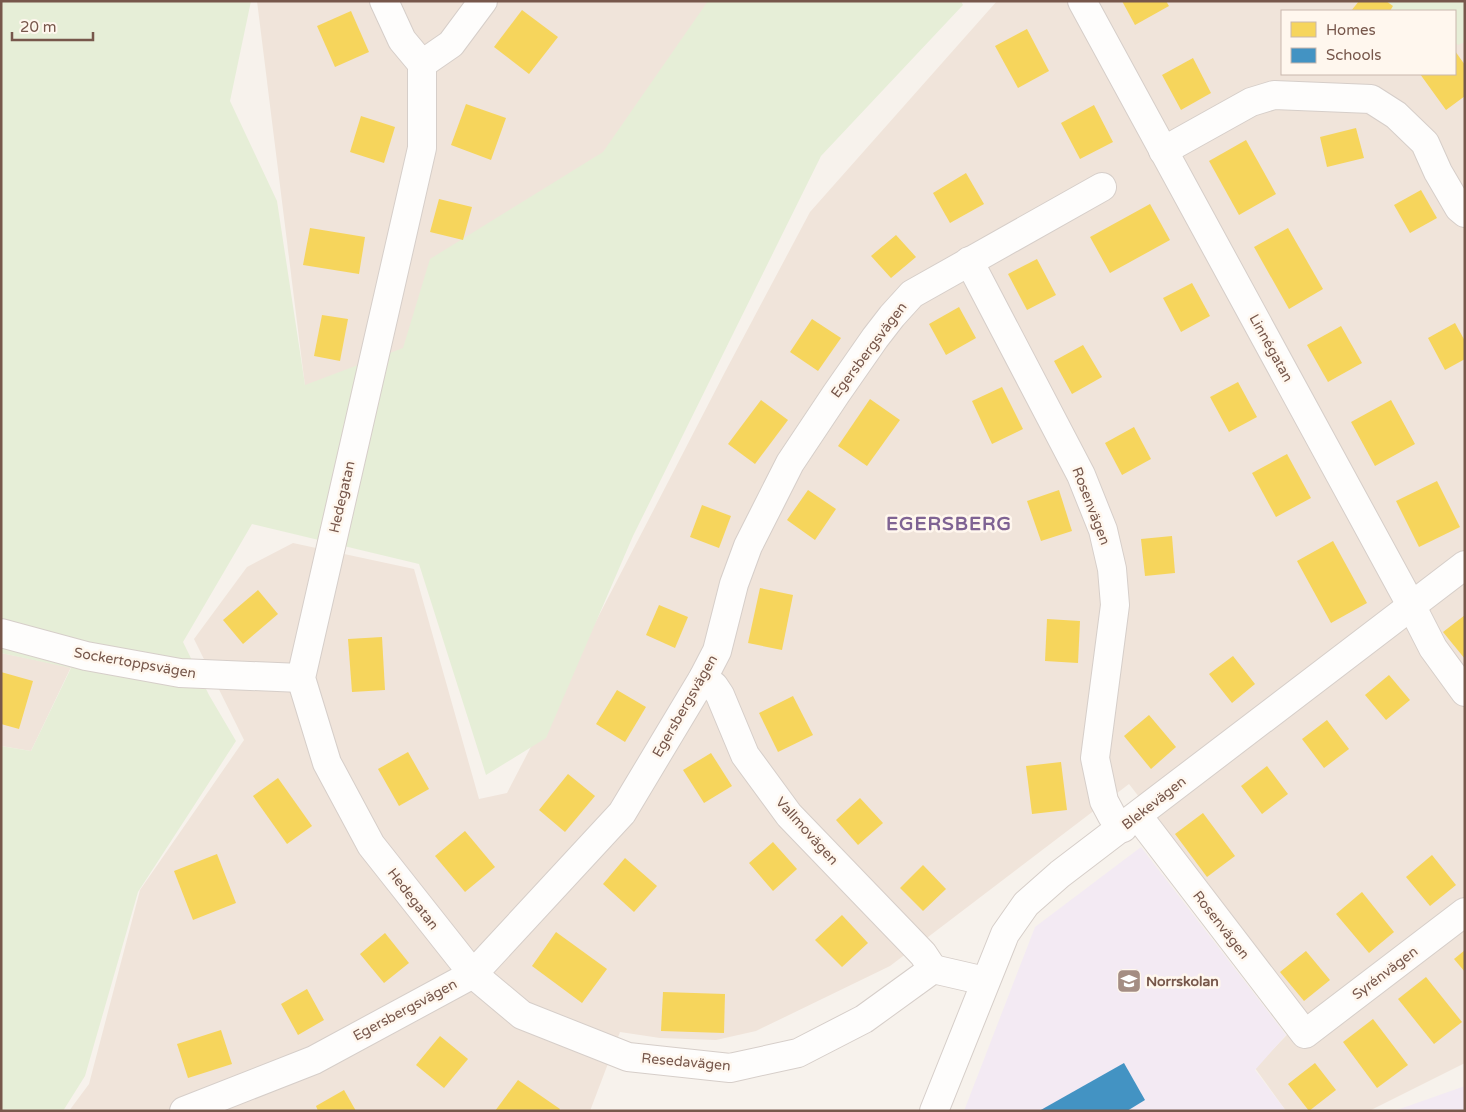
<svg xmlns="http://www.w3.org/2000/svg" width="1466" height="1112" viewBox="0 0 1466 1112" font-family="'Varela Round',sans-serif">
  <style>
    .residential { fill: #f0e4da }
    .education { fill: #f3eaf3 }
    .green { fill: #e6eed7 }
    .homes { fill: #f6d55c }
    .schools { fill: #4393c3 }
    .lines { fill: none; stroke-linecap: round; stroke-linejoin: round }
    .street-casing { stroke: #d6cec9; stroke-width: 30 }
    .street { stroke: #fefdfc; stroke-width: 28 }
    .labels { text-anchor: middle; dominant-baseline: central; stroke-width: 5; stroke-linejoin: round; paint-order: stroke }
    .street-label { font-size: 14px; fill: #77574b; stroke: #fff7ee }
    .poi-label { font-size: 14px; font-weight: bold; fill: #77574b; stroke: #fff7ee; text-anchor: start }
    .district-label { font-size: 19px; font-weight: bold; letter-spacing: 1px; fill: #7f6393; stroke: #fff7ee }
  </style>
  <rect width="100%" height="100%" fill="#f7f2ec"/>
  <!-- residential -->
  <g class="residential">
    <path d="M 257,1 L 709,1 L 602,162 L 403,349 L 305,386 Z"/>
    <path d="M 997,1 L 1422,1 L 1444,11 L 1282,11 L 1282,74 L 1455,74 L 1455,16 L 1465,21 L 1465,1063 L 1369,1111 L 1286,1111 L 1255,1068 L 1307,1014 L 1129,784 L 890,966 L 756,1031 L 716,1040 L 660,1038 L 620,1032 L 590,1111 L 69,1111 L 89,1084 L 140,890 L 244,740 L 194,639 L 247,567 L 293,543 L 414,569 L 479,799 L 507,793 L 725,372 L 810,212 Z"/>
    <path d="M 1,653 L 71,667 L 31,751 L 1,746 Z"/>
  </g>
  <!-- education -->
  <g class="education">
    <path d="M 1141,847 L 1286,1035 L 1255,1070 L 1286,1111 L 964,1111 L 1035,927 Z"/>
    <path d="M 1465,1086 L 1465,1111 L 1394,1111 Z"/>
  </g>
  <!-- green -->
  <g class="green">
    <path d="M 1,1 L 251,1 L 230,101 L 277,201 L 305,385 L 403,348 L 430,259 L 603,152 L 708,1 L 961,1 L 963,5 L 821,156 L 633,536 L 546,738 L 486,775 L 419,564 L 252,524 L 183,642 L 209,695 L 236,741 L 138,892 L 85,1076 L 63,1111 L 1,1111 L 1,746 L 31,751 L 71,668 L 1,653 Z"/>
    <path d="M 1376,1 L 1465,1 L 1465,42 L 1458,45 L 1455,43 L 1455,11 L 1394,11 Z"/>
  </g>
  <!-- homes -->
  <g class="homes">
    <path d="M 1122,1 L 1166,1 L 1169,6 L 1135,25 Z"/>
    <path d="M 1359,1 L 1386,1 L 1393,6 L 1390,11 L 1351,11 Z"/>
    <path d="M 522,10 L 558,37 L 529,74 L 494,47 Z"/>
    <path d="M 351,11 L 369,52 L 335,67 L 317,26 Z"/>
    <path d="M 1027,29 L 1049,71 L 1018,88 L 995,46 Z"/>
    <path d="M 1455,51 L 1465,65 L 1465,96 L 1446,110 L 1420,74 L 1455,74 Z"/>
    <path d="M 1193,58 L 1211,93 L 1181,110 L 1162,75 Z"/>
    <path d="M 466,104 L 506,118 L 491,160 L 451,145 Z"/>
    <path d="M 1094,105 L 1113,142 L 1080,159 L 1061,123 Z"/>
    <path d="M 361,116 L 395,127 L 384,163 L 350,152 Z"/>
    <path d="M 1356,128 L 1364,158 L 1327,167 L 1320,137 Z"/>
    <path d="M 1246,140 L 1276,194 L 1239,215 L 1209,161 Z"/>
    <path d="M 966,173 L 984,204 L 950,223 L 933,193 Z"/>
    <path d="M 1421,190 L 1437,218 L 1410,233 L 1394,205 Z"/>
    <path d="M 439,199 L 472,207 L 463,240 L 430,232 Z"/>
    <path d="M 1150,204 L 1170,240 L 1110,273 L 1090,237 Z"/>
    <path d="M 310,228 L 365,237 L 359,274 L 303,265 Z"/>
    <path d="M 1288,228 L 1323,289 L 1289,309 L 1254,247 Z"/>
    <path d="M 896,235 L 916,257 L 891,278 L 871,256 Z"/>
    <path d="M 1037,259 L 1056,295 L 1027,310 L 1008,274 Z"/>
    <path d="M 1192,283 L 1210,316 L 1181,332 L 1163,298 Z"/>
    <path d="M 959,307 L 976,338 L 946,355 L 929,324 Z"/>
    <path d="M 322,315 L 348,319 L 340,361 L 314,356 Z"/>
    <path d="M 812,319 L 841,338 L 818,371 L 790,352 Z"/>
    <path d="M 1455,323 L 1465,341 L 1465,359 L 1445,370 L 1428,338 Z"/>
    <path d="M 1341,326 L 1362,363 L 1328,382 L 1307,345 Z"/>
    <path d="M 1083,345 L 1102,377 L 1072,394 L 1054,361 Z"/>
    <path d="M 1238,382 L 1257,417 L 1229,432 L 1210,397 Z"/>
    <path d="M 1002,387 L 1023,429 L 992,444 L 972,401 Z"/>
    <path d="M 870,399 L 900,420 L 867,466 L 838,446 Z"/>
    <path d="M 761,400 L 788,420 L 755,464 L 728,444 Z"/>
    <path d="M 1391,400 L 1415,444 L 1375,466 L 1351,422 Z"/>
    <path d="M 1134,427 L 1151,459 L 1122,475 L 1105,443 Z"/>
    <path d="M 1287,454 L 1311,498 L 1276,517 L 1252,473 Z"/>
    <path d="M 1437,481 L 1460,527 L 1419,547 L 1396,501 Z"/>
    <path d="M 808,490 L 836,509 L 815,540 L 787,520 Z"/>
    <path d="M 1059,490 L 1072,531 L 1041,541 L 1027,501 Z"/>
    <path d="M 702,505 L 731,516 L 719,548 L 690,537 Z"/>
    <path d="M 1172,536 L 1175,573 L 1145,576 L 1141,539 Z"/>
    <path d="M 1333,541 L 1367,603 L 1331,623 L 1297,561 Z"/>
    <path d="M 760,588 L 793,595 L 782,650 L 748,643 Z"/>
    <path d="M 258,590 L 278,614 L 243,644 L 223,620 Z"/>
    <path d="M 659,605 L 688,617 L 675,648 L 646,635 Z"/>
    <path d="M 1465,615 L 1465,659 L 1443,632 Z"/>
    <path d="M 1047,619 L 1080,621 L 1078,663 L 1045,661 Z"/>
    <path d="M 382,637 L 385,690 L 352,692 L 348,639 Z"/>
    <path d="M 1233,656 L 1255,684 L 1232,703 L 1209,674 Z"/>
    <path d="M 1,672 L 33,681 L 19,729 L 1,724 Z"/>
    <path d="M 1389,675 L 1410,700 L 1386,720 L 1365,695 Z"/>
    <path d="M 617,690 L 646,707 L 625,742 L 596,724 Z"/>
    <path d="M 793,696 L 813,735 L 778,752 L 759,713 Z"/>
    <path d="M 1149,715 L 1176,747 L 1151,769 L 1124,736 Z"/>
    <path d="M 1327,720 L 1349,749 L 1324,768 L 1302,739 Z"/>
    <path d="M 408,752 L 429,789 L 399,806 L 378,769 Z"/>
    <path d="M 711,753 L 732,786 L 704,803 L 683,770 Z"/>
    <path d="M 1061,762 L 1067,810 L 1032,814 L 1026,766 Z"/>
    <path d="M 1267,766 L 1288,794 L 1262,814 L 1241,786 Z"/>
    <path d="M 568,774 L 595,796 L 565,832 L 539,810 Z"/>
    <path d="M 278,778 L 312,826 L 287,844 L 253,796 Z"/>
    <path d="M 860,798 L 883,823 L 858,845 L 836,820 Z"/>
    <path d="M 1203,813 L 1235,856 L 1207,877 L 1175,834 Z"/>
    <path d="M 465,831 L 495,867 L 465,892 L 435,856 Z"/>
    <path d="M 773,842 L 797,869 L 773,891 L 749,863 Z"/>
    <path d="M 217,854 L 236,903 L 193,920 L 174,871 Z"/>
    <path d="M 1432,855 L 1456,885 L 1430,906 L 1406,877 Z"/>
    <path d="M 625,858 L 657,886 L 634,912 L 603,884 Z"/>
    <path d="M 923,865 L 946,889 L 923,911 L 900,888 Z"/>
    <path d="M 1362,892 L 1394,932 L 1369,953 L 1336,914 Z"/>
    <path d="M 842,915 L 868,943 L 842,967 L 815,940 Z"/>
    <path d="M 556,932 L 607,969 L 582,1003 L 532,966 Z"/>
    <path d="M 385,933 L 409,963 L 384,983 L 360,954 Z"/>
    <path d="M 1465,950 L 1465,972 L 1454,959 Z"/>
    <path d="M 1306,951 L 1330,980 L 1304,1001 L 1280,972 Z"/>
    <path d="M 1426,977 L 1462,1022 L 1434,1044 L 1398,999 Z"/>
    <path d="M 307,989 L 324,1020 L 298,1035 L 281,1004 Z"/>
    <path d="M 663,992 L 725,994 L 724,1033 L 661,1031 Z"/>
    <path d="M 1373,1019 L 1408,1065 L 1377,1088 L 1343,1042 Z"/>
    <path d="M 221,1030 L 232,1064 L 188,1078 L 177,1044 Z"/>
    <path d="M 440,1036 L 468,1059 L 444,1088 L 416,1065 Z"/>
    <path d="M 1315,1063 L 1336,1090 L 1309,1111 L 1288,1084 Z"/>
    <path d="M 518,1080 L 560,1109 L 559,1111 L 495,1111 Z"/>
    <path d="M 344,1090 L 356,1111 L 318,1111 L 316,1106 Z"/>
  </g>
  <!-- schools -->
  <path class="schools" d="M 1124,1063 L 1145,1100 L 1127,1111 L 1039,1111 Z"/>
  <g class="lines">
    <defs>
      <g id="street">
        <path d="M 384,1 L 402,40 L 422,64"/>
        <path d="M 483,1 L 451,44 L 422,64 L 422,148 L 301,678 L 327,763 L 371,845 L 473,974 L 522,1015 L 628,1057 L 730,1068 L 798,1053 L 864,1019 L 933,969 L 985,981"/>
        <path d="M 1082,1 L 1411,605 L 1433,648 L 1465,692"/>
        <path d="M 1163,151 L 1251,102 L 1274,95 L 1371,99 L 1396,115 L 1425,143 L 1438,172 L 1459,208 L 1465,213"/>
        <path d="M 969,261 L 1081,475 L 1103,530 L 1112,569 L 1115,605 L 1095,758 L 1104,801 L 1112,816 L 1123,828"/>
        <path d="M 1,633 L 86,656 L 180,673 L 301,678"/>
        <path d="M 703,678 L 714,686 L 720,695 L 745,755 L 789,815 L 923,954 L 933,969"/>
        <path d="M 1138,816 L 1305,1034 L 1465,912"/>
        <path d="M 184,1111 L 314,1060 L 473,974 L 622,813 L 703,678 L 717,651 L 734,584 L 748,546 L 790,463 L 836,394 L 875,338 L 892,316 L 912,294 L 1102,187"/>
        <path d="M 934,1111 L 1005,934 L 1026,904 L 1060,874 L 1465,565"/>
      </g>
    </defs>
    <!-- street casing -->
    <use href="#street" class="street-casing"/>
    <!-- street -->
    <use href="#street" class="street"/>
  </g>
  <!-- icons -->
  <defs>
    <symbol id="school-square" viewBox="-11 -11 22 22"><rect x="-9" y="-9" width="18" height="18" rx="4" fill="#a48d83" stroke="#fff7ee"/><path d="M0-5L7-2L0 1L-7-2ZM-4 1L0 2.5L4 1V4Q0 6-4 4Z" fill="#fff"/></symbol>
  </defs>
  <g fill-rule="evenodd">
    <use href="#school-square" x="1115" y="967" width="28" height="28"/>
  </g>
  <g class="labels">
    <!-- street labels -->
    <g class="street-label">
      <text transform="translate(1271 348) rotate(61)">Linnégatan</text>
      <text transform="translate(869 350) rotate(-53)">Egersbergsvägen</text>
      <text transform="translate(342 497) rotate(-77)">Hedegatan</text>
      <text transform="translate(1091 506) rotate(69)">Rosenvägen</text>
      <text transform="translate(135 663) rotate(10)">Sockertoppsvägen</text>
      <text transform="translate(685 706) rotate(-60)">Egersbergsvägen</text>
      <text transform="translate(1154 803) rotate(-38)">Blekevägen</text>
      <text transform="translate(807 831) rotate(48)">Vallmovägen</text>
      <text transform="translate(413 899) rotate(52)">Hedegatan</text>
      <text transform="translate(1221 925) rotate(52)">Rosenvägen</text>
      <text transform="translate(1385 973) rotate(-37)">Syrénvägen</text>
      <text transform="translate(405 1010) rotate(-28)">Egersbergsvägen</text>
      <text transform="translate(686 1062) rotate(5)">Resedavägen</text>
    </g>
    <!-- poi labels -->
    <g class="poi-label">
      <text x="1146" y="981">Norrskolan</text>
    </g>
    <!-- district labels -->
    <g class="district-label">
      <text x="949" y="524">EGERSBERG</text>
    </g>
  </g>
  <!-- border -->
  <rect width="1466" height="1112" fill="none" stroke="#77574b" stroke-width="5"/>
  <!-- legend -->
  <rect x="1281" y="10" width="175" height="65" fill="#fff7ee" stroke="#c9b7ad"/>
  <rect x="1291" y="22" width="25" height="15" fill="#f6d55c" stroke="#c9b7ad"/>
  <text x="1326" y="35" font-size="15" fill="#77574b">Homes</text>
  <rect x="1291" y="48" width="25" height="15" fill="#4393c3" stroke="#c9b7ad"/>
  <text x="1326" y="60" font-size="15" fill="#77574b">Schools</text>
  <!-- scale -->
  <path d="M12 32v8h81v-8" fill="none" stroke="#77574b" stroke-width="2.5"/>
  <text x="20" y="32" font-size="15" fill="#77574b" stroke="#fff7ee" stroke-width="4" paint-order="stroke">20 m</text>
</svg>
